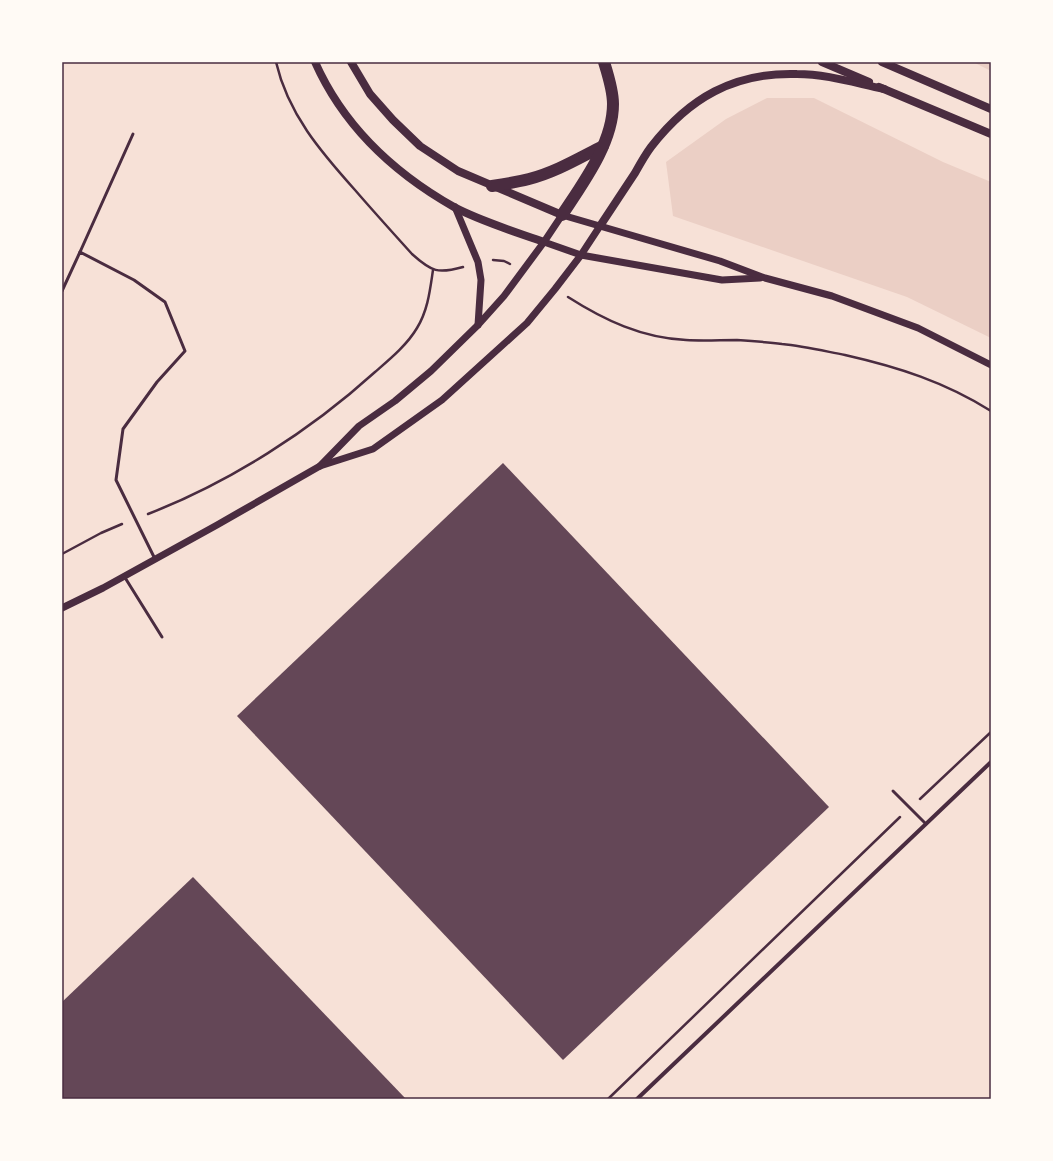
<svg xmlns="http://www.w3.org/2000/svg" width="1053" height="1161" viewBox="0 0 1053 1161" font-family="Cabin,sans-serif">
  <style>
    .green { fill: #ebcfc5 }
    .building { fill: #644757 }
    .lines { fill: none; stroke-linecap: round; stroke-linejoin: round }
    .path { stroke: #4a2c40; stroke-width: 2.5 }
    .service { stroke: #4a2c40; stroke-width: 3 }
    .minor { stroke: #4a2c40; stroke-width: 4 }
    .tertiary { stroke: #4a2c40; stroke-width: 7 }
    .secondary { stroke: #4a2c40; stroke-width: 8 }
    .motorway { stroke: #4a2c40; stroke-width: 12 }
    .neatline { fill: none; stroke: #4a2c40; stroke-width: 1.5 }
  </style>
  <rect width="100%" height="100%" fill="#f7e1d7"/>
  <!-- green -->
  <g class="green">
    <path d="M 973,62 L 991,62 L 991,71 Z"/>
    <path d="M 767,98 L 814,98 L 943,162 L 991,182 L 991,338 L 907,297 L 673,216 L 666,162 L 726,119 Z"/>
  </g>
  <!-- building -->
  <g class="building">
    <path d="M 503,463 L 829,807 L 563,1060 L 237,716 Z"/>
    <path d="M 193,877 L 406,1099 L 62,1099 L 62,1002 Z"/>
  </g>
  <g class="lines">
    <!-- path -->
    <g class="path">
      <path d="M 276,62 C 288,114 321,152 355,190 C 374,212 393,233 412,254 C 432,272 438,274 463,267"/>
      <path d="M 493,260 L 504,261 L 510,264"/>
      <path d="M 568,297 C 604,320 642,338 686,340 C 703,341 720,340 737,340 C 752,341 767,342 782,344 C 803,346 824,351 845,355 C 898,367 945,382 991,411"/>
      <path d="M 148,514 C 230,482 310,431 375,372 C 390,359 407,345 417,328 C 428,310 430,290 433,270"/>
      <path d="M 62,554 L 101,533 L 122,524"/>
      <path d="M 920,799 L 991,732"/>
      <path d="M 608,1099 L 900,817"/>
    </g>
    <!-- service -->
    <g class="service">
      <path d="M 80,252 L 133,134"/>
      <path d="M 62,291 L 80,252 L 134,280 L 165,302 L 185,351 L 157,382 L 123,429 L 116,480 L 155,559"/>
      <path d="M 124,576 L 162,637"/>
      <path d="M 893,791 L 926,824"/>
    </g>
    <!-- minor -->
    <path class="minor" d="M 637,1099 L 991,762"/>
    <!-- tertiary -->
    <g class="tertiary">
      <path d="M 455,207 L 478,262 L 481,280 L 478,325"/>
      <path d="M 544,242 L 581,255 L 722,280 L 760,278"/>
      <path d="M 320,466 L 359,426 L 395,401 L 431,371 L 478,325 L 504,296 L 544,242 L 562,215 L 720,261 L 765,278 L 832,296 L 918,328 L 991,365"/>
      <path d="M 62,608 L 103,588 L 217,525 L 320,466 L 373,449 L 442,400 L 527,323 L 555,289 L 581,255 L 600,226"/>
    </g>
    <!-- secondary -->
    <g class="secondary">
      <path d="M 315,62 C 343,125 394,173 454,207 C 480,221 516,232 544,242"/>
      <path d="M 351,62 L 370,94 L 393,120 L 420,146 L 458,171 L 562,215"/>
      <path d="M 822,62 L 869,82"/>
      <path d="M 882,62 L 991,109"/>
      <path d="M 879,87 L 991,134"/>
      <path d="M 600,226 C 612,208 623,191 635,173 C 640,164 645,155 651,147 C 689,98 734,72 797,74 C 826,74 855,83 884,89"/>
    </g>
    <!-- motorway -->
    <g class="motorway">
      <path d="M 492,186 C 505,184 517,182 529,179 C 556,172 579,158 603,146"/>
      <path d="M 562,215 C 583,183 613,143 613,104 C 613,90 608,75 604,62"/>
    </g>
  </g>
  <!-- border -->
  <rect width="1053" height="1161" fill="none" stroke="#fffaf5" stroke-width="126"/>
  <rect x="63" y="63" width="927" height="1035" class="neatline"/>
</svg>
